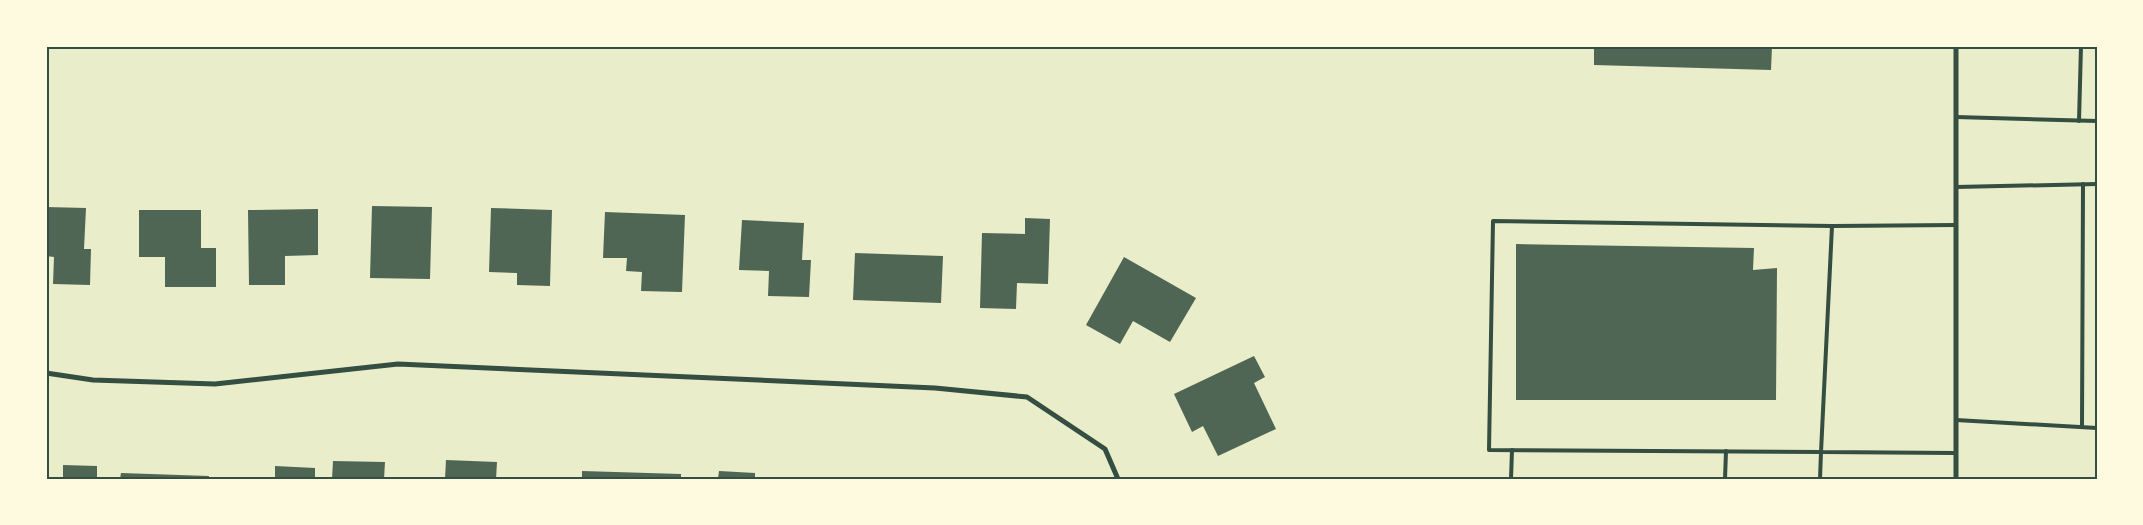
<svg xmlns="http://www.w3.org/2000/svg" width="2143" height="525" viewBox="0 0 2143 525" font-family="Overpass,sans-serif">
  <style>
    .building { fill: #4f6655 }
    .lines { fill: none; stroke-linecap: round; stroke-linejoin: round }
    .service { stroke: #344e41; stroke-width: 4 }
    .minor { stroke: #344e41; stroke-width: 5 }
    .neatline { fill: none; stroke: #344e41; stroke-width: 2 }
  </style>
  <rect width="100%" height="100%" fill="#e9edc9"/>
  <!-- building -->
  <g class="building">
    <path d="M 1594,46 L 1772,46 L 1771,70 L 1594,65 Z"/>
    <path d="M 372,206 L 432,207 L 430,279 L 370,278 Z"/>
    <path d="M 46,207 L 86,208 L 84,249 L 91,249 L 90,285 L 53,284 L 54,257 L 46,256 Z"/>
    <path d="M 491,208 L 552,210 L 550,286 L 517,285 L 517,273 L 489,272 Z"/>
    <path d="M 318,209 L 318,255 L 285,256 L 285,285 L 249,285 L 248,210 Z"/>
    <path d="M 139,210 L 201,210 L 201,248 L 216,248 L 216,287 L 165,287 L 165,257 L 139,257 Z"/>
    <path d="M 605,212 L 685,215 L 682,292 L 641,291 L 642,272 L 626,271 L 627,258 L 603,258 Z"/>
    <path d="M 1025,218 L 1050,219 L 1048,284 L 1017,283 L 1016,309 L 980,308 L 982,233 L 1025,234 Z"/>
    <path d="M 742,220 L 804,223 L 802,260 L 811,260 L 809,297 L 768,296 L 769,271 L 739,270 Z"/>
    <path d="M 1516,244 L 1754,248 L 1753,270 L 1777,268 L 1776,400 L 1516,400 Z"/>
    <path d="M 855,253 L 943,256 L 941,303 L 853,300 Z"/>
    <path d="M 1124,257 L 1196,298 L 1170,342 L 1133,321 L 1120,344 L 1086,325 Z"/>
    <path d="M 1254,356 L 1265,377 L 1254,383 L 1276,429 L 1218,456 L 1203,426 L 1192,432 L 1174,394 Z"/>
    <path d="M 446,460 L 497,462 L 496,479 L 445,479 Z"/>
    <path d="M 333,461 L 385,462 L 384,479 L 332,479 Z"/>
    <path d="M 63,465 L 97,466 L 97,479 L 63,479 Z"/>
    <path d="M 275,466 L 315,468 L 315,479 L 275,479 Z"/>
    <path d="M 582,471 L 681,474 L 681,479 L 582,479 Z"/>
    <path d="M 719,471 L 755,473 L 755,479 L 718,479 Z"/>
    <path d="M 121,473 L 209,476 L 209,479 L 120,479 Z"/>
  </g>
  <g class="lines">
    <!-- service -->
    <g class="service">
      <path d="M 1956,117 L 2097,121"/>
      <path d="M 2079,121 L 2081,46"/>
      <path d="M 1956,187 L 2097,184"/>
      <path d="M 1956,225 L 1832,226 L 1821,452 L 1956,453"/>
      <path d="M 1956,420 L 2097,428"/>
      <path d="M 2082,427 L 2083,184"/>
      <path d="M 1511,479 L 1512,450"/>
      <path d="M 1725,479 L 1726,451"/>
      <path d="M 1820,479 L 1821,452 L 1489,450 L 1493,221 L 1832,226"/>
    </g>
    <!-- minor -->
    <g class="minor">
      <path d="M 1956,46 L 1956,479"/>
      <path d="M 46,373 L 93,380 L 215,384 L 398,364 L 935,388 L 1027,397 L 1105,449 L 1118,479"/>
    </g>
  </g>
  <!-- border -->
  <rect width="2143" height="525" fill="none" stroke="#fefae0" stroke-width="95"/>
  <rect x="48" y="48" width="2048" height="430" class="neatline"/>
</svg>
